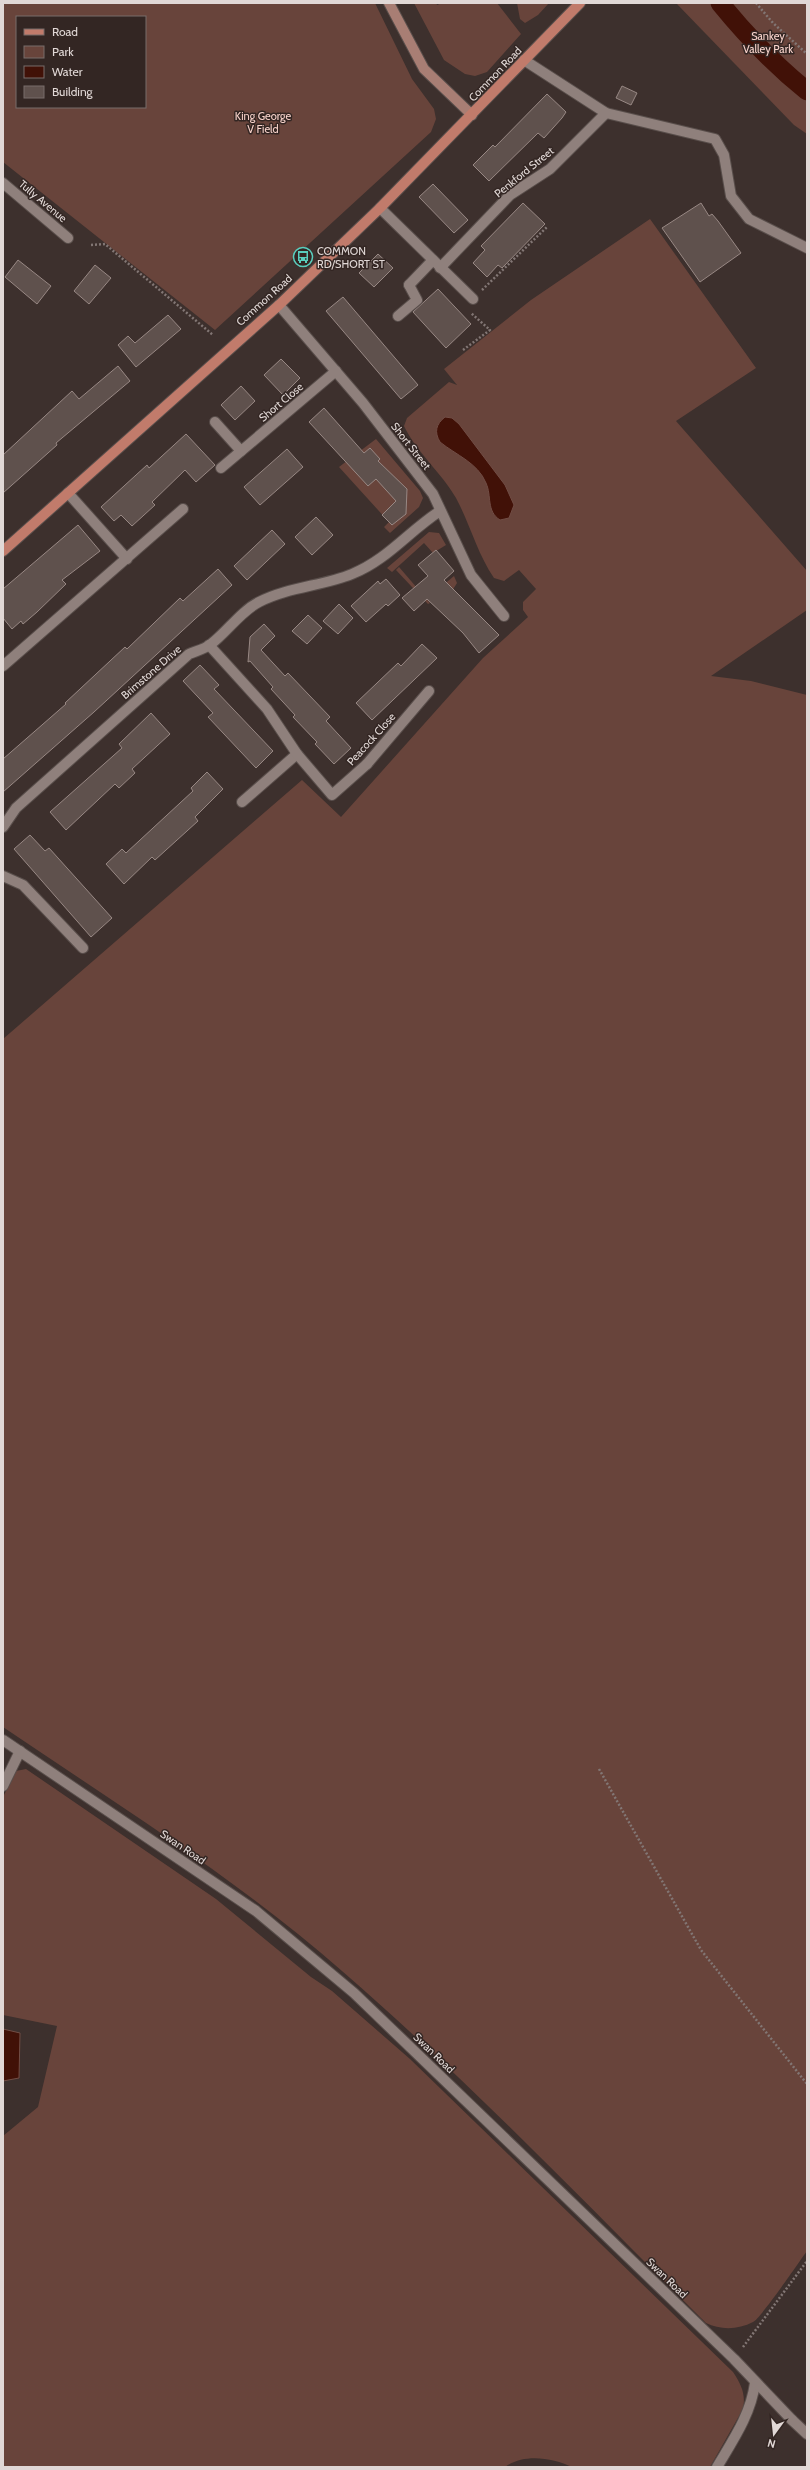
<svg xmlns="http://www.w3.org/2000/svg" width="810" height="2470" viewBox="0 0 810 2470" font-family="Cabin,sans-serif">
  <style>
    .green { fill: #68443b; fill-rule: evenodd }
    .water { fill: #411107; stroke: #714d45 }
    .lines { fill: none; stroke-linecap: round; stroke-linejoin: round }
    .canal { stroke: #411107; stroke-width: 19 }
    .building { fill: #5f514d; stroke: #988884 }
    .lane-casing { stroke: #594e4b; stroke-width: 12 }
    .street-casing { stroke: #594e4b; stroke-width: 12 }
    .secondary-casing { stroke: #594e4b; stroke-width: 12 }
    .primary-casing { stroke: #594e4b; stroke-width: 12 }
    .path { stroke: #827674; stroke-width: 2.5; stroke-dasharray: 2 2; stroke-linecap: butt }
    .lane { stroke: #8f807c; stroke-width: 10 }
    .street { stroke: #8f807c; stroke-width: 10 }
    .secondary { stroke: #a87e74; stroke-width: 10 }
    .primary { stroke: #c17b6b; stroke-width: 10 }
    .labels { text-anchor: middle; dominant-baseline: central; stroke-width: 3; stroke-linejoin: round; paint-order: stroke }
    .park-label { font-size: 11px; fill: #f9d4cc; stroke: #332623 }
    .street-label { font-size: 11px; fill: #e1d8d6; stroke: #332623 }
    .poi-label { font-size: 11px; fill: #e1d8d6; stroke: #332623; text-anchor: start }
  </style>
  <rect width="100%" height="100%" fill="#3d302d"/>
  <!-- green -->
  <g class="green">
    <path d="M 3,3 L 375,3 L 412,79 L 434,109 L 436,119 L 431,132 L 215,330 L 3,162 ZM 17,17 L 145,17 L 145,107 L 17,107 Z"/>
    <path d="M 414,3 L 436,3 L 437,5 L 442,3 L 497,3 L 521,34 L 487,72 L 475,76 L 465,74 L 444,60 Z"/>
    <path d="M 517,3 L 549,3 L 538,15 L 525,23 L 520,19 Z"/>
    <path d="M 676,3 L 807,3 L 807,134 L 794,125 Z"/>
    <path d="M 650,219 L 756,368 L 676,421 L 807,571 L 807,610 L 711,676 L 751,681 L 807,695 L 807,2251 C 799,2262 761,2318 753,2322 C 738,2330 720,2330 706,2323 C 586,2204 469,2081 342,1971 C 237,1879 118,1805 3,1727 L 3,1039 L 302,780 L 341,817 L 483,658 L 528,617 L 523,610 L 523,602 L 536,589 L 519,570 L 504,581 L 494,578 C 477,553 470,524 456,498 C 441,472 417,453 404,426 L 407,418 L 449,382 L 457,385 L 444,369 L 531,300 Z"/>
    <path d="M 376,439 L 420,491 L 423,498 L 419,507 L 390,533 L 384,527 L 394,517 L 388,521 L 339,467 Z"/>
    <path d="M 429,532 L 439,533 L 446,545 L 433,553 L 424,543 L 392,572 L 387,568 Z"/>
    <path d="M 399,567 L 430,603 L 428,604 L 396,570 Z"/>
    <path d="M 454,576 L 457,583 L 452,591 L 428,598 Z"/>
    <path d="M 26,1769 L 216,1899 L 311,1977 L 332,1991 L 410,2059 L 733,2372 C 741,2384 746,2394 743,2409 L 710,2467 L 572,2467 C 553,2458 524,2453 505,2467 L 3,2467 L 3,2136 L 38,2107 L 57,2026 L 3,2015 L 3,1797 L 16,1771 Z"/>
  </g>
  <!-- water -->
  <g class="water">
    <path d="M 445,417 L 452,418 L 459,424 L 505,485 L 514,505 L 509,518 L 500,520 C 486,511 492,496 486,483 C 478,463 456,455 440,442 C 434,432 436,424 445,417 Z"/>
    <path d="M 3,2029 L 20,2033 L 19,2078 L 3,2081 Z"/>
  </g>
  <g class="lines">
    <!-- canal -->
    <path class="canal" d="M 720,3 C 746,35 775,65 807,91"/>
  </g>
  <!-- building -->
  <g class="building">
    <path d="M 622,86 L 637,93 L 631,105 L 616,98 Z"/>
    <path d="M 547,94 L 566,112 L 562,118 L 544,138 L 538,133 L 489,181 L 473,165 L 493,145 L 495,147 Z"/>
    <path d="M 433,184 L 468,220 L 454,233 L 419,197 Z"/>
    <path d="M 523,203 L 545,224 L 502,268 L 498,265 L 487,277 L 473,263 L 485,250 L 481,246 Z"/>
    <path d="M 701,203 L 709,216 L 712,214 L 718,221 L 741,253 L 700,282 L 662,228 Z"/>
    <path d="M 378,254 L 393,268 L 374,287 L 359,273 Z"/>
    <path d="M 18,260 L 51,286 L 37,304 L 5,277 Z"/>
    <path d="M 95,265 L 111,278 L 89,304 L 74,291 Z"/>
    <path d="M 438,289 L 471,324 L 446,348 L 413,312 Z"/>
    <path d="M 343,297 L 418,385 L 401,399 L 326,311 Z"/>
    <path d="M 168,315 L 181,329 L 136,367 L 118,345 L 128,336 L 135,343 Z"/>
    <path d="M 281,359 L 300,378 L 283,395 L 264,375 Z"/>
    <path d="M 118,366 L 130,381 L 56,443 L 57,445 L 3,493 L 3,455 L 72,391 L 79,399 Z"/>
    <path d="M 241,386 L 255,401 L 235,420 L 221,405 Z"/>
    <path d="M 324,408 L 364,453 L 370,448 L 380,459 L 378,461 L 407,489 L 406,514 L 392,525 L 382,515 L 396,501 L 376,479 L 368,486 L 309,422 Z"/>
    <path d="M 186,434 L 215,465 L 196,482 L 185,470 L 152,502 L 155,505 L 132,526 L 121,515 L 114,521 L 101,507 L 147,465 L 149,468 Z"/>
    <path d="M 287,449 L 303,467 L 260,505 L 244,487 Z"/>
    <path d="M 316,517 L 333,535 L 312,555 L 295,537 Z"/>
    <path d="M 78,525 L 100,551 L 62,580 L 66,584 L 37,612 L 23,624 L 21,621 L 12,629 L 3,618 L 3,589 Z"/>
    <path d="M 272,530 L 285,544 L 247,580 L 234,566 Z"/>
    <path d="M 436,550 L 454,571 L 444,580 L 499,635 L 479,653 L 463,633 L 427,599 L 414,611 L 402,598 L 428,576 L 418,565 Z"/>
    <path d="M 218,569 L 232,585 L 94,712 L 3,792 L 3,759 L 66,704 L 65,703 L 125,647 L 127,649 L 180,598 L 183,601 Z"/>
    <path d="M 386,579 L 400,595 L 388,606 L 386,604 L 366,622 L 351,606 L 378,581 L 380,584 Z"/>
    <path d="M 339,604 L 353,618 L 338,634 L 323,621 Z"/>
    <path d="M 308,615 L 322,628 L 307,644 L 292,631 Z"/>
    <path d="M 264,624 L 275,636 L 261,650 L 285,676 L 288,673 L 330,717 L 326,721 L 351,748 L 334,764 L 315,744 L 317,742 L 293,717 L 295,715 L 271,689 L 273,687 L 250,661 L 248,662 L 250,637 Z"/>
    <path d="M 422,644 L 437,658 L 372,720 L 356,703 L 398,663 L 401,666 Z"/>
    <path d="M 200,665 L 219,685 L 214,689 L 273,751 L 256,768 L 208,717 L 213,713 L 183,681 Z"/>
    <path d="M 151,713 L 170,734 L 132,769 L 135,773 L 119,788 L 115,784 L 66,830 L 50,812 L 122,748 L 119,744 Z"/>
    <path d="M 207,772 L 223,789 L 195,817 L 198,821 L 155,860 L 152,857 L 124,884 L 106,864 L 122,849 L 126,853 L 193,791 L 191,788 Z"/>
    <path d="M 30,835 L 45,851 L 49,848 L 112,918 L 91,937 L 14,849 Z"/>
  </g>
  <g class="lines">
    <defs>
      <g id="lane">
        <path d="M 524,60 L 606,113 L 715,139 L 724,155 L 731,196 L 749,219 L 807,248"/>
        <path d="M 440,268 L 510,195 L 550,169 L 606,113"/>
        <path d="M 398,316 L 417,300 L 409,285"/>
        <path d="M 68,493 L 127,559"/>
        <path d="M 3,666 L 183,509"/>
        <path d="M 367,764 L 429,691"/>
        <path d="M 242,802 L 297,754"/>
        <path d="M 3,876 L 23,885 L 83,948"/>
        <path d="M 3,1786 L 20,1751"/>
        <path d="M 792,2420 L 807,2434"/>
        <path d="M 717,2467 C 733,2440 751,2414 755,2383"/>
      </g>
      <g id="street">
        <path d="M 3,183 L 68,238"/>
        <path d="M 380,208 L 473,299"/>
        <path d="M 409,285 L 433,260"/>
        <path d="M 279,305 L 363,403 L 433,494 L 471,575 L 504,616"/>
        <path d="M 215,422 L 241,451"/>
        <path d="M 221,468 L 336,371"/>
        <path d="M 209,645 L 267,709 L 297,754 L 332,795 L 367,764"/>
        <path d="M 3,827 L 16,808 L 189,654 C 196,651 205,649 211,644 C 227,632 241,611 259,602 C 288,587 323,586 352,574 C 387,560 409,531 440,511"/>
        <path d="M 3,1740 L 256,1911 L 354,1993 L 734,2359 L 792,2420"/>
      </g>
      <path id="secondary" d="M 389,3 L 424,69 L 472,115"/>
      <path id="primary" d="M 3,551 L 279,305 L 380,208 L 580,3"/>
    </defs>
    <!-- lane casing -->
    <use href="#lane" class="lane-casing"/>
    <!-- street casing -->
    <use href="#street" class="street-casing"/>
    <!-- secondary casing -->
    <use href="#secondary" class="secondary-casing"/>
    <!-- primary casing -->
    <use href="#primary" class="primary-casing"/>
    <!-- path -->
    <g class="path">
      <path d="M 756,3 L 773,23 L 807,54"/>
      <path d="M 91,245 L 105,244 L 213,335"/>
      <path d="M 482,290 L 548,226"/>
      <path d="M 463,350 L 490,330 L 471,313"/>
      <path d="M 599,1769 L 701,1950 L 807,2084"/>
      <path d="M 743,2347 L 807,2261"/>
    </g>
    <!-- lane -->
    <use href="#lane" class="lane"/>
    <!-- street -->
    <use href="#street" class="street"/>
    <!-- secondary -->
    <use href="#secondary" class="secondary"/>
    <!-- primary -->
    <use href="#primary" class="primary"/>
  </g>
  <!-- icons -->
  <defs>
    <symbol id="bus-ring" viewBox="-11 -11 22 22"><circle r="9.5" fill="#332623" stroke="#59cebe" stroke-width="1.5"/><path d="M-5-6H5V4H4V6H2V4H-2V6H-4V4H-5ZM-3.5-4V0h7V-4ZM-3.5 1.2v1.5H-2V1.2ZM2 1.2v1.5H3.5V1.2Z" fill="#59cebe"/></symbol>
  </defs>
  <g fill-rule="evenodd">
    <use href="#bus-ring" x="292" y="246" width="22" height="22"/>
  </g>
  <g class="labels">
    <!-- park labels -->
    <g class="park-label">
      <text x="768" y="36">Sankey<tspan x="768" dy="13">Valley Park</tspan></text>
      <text x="263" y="116">King George<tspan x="263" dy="13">V Field</tspan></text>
    </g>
    <!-- street labels -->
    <g class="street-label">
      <text transform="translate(495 74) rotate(-46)">Common Road</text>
      <text transform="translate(524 172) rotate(-39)">Penkford Street</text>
      <text transform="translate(43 201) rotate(40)">Tully Avenue</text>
      <text transform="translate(264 300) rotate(-42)">Common Road</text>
      <text transform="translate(281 402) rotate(-40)">Short Close</text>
      <text transform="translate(411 446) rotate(52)">Short Street</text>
      <text transform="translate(151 672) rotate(-41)">Brimstone Drive</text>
      <text transform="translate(371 739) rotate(-48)">Peacock Close</text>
      <text transform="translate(183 1847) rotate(34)">Swan Road</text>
      <text transform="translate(434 2053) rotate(44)">Swan Road</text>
      <text transform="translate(667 2278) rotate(44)">Swan Road</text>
    </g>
    <!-- poi labels -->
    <g class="poi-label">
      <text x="317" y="251">COMMON<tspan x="317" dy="13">RD/SHORT ST</tspan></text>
    </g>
  </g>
  <!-- border -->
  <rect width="810" height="2470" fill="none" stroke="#e1d8d6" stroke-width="8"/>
  <!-- legend -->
  <rect x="16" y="16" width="130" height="92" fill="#332623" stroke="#796d6b"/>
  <rect x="24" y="29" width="20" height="6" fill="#c17b6b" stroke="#796d6b"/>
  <text x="52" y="36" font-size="12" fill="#e1d8d6">Road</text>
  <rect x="24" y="46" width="20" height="12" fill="#68443b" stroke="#796d6b"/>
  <text x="52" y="56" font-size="12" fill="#e1d8d6">Park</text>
  <rect x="24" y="66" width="20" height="12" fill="#411107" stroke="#796d6b"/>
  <text x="52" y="76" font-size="12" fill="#e1d8d6">Water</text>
  <rect x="24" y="86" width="20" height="12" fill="#5f514d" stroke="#796d6b"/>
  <text x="52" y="96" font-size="12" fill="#e1d8d6">Building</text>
  <!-- north arrow -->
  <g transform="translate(774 2434) rotate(195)" stroke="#332623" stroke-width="3" paint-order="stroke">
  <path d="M0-3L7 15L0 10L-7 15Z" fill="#e1d8d6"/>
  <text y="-6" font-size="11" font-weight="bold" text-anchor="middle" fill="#e1d8d6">N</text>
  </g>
</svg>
